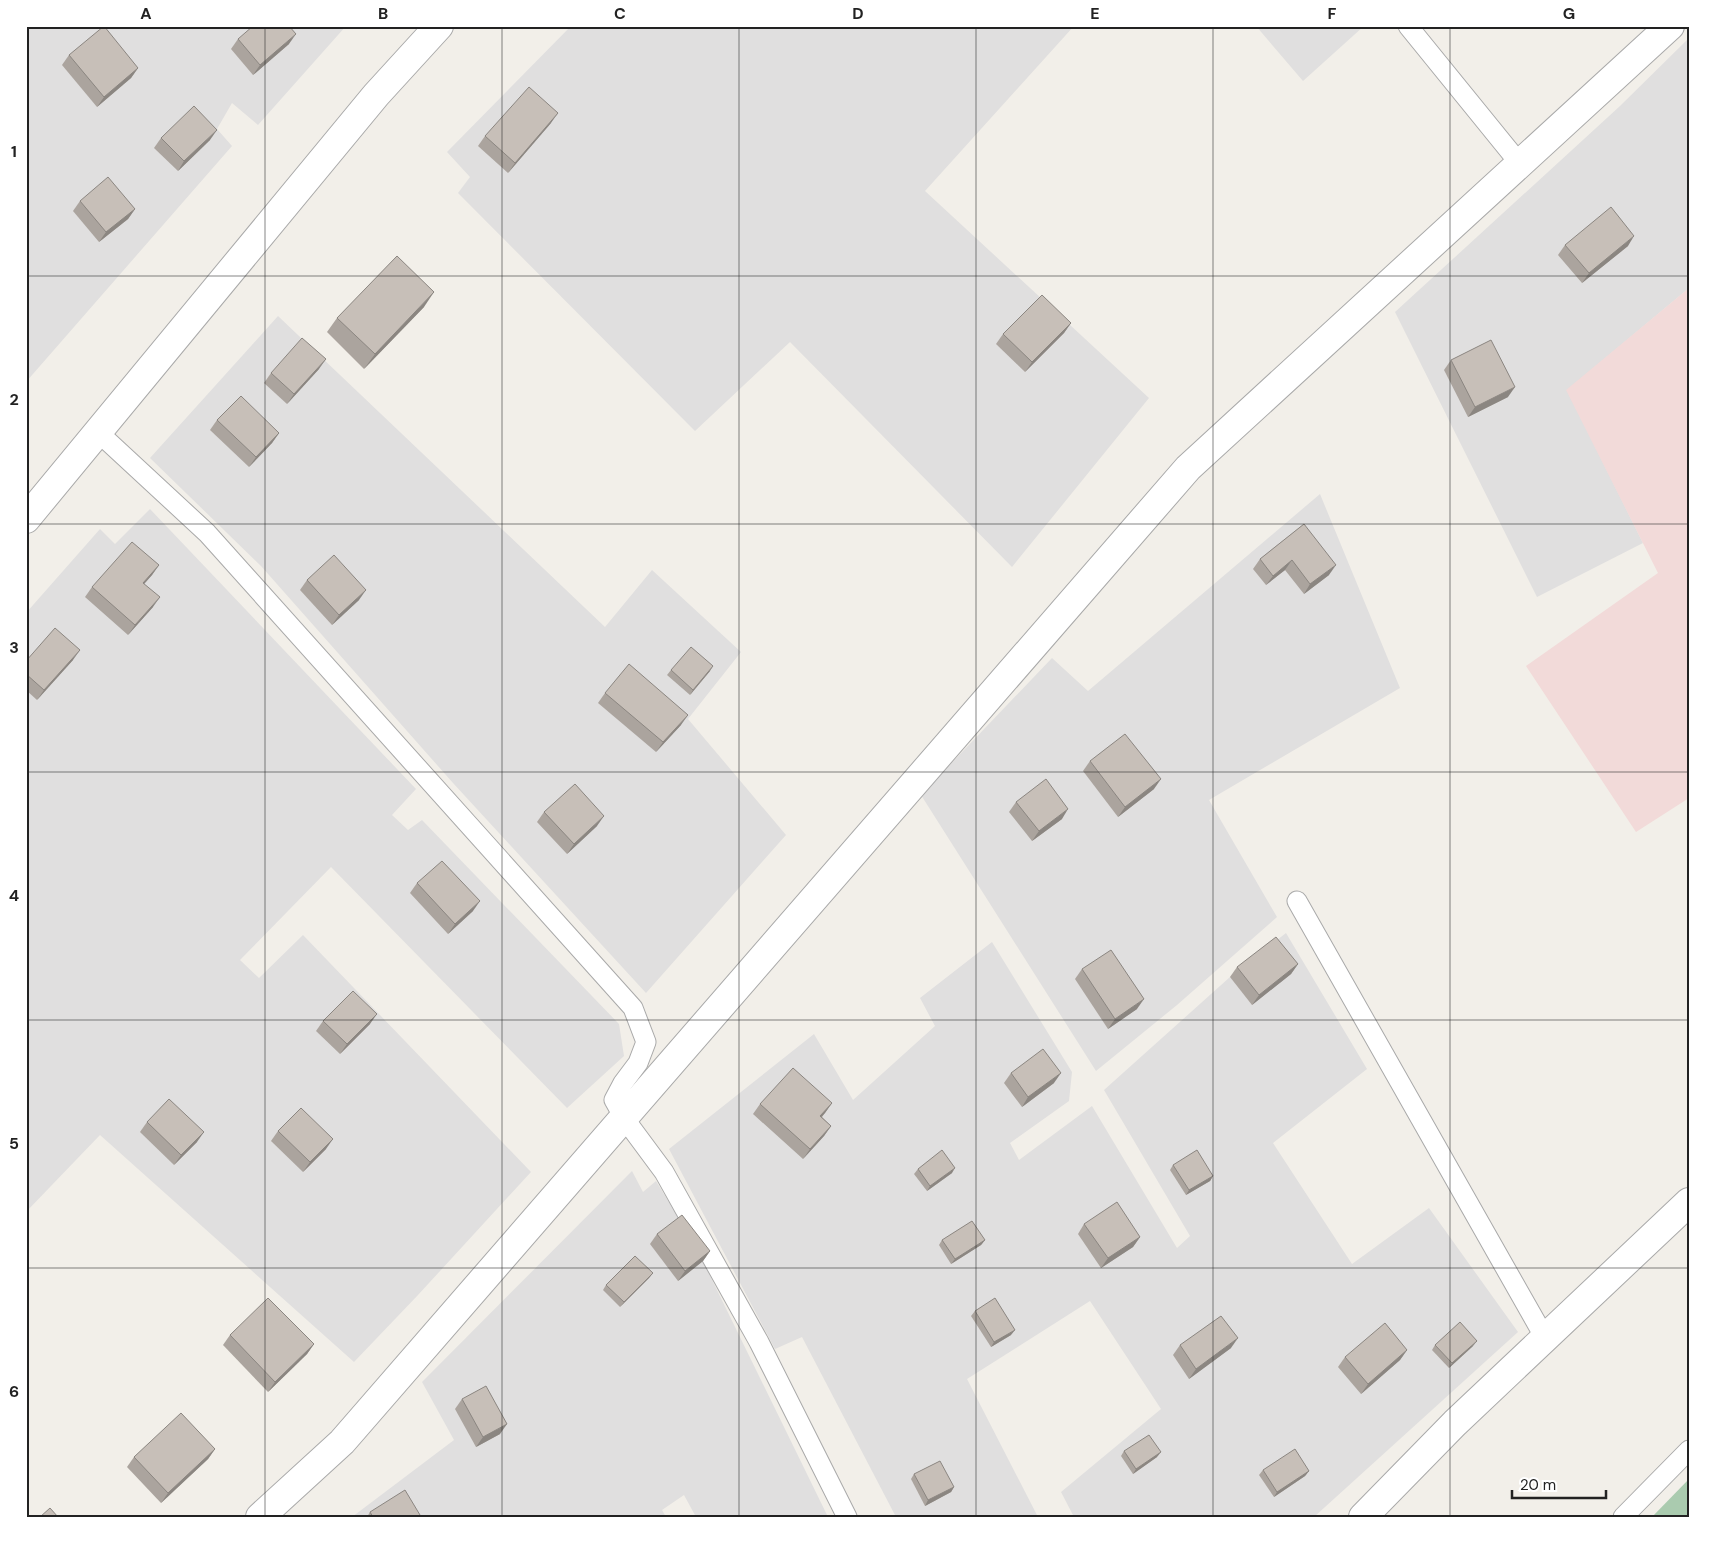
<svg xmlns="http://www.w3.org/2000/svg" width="1715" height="1543" viewBox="0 0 1715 1543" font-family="'DM Sans',sans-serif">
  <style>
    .residential { fill: #e0dfdf }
    .commercial { fill: #f2dad9 }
    .cemetery { fill: #aacbaf }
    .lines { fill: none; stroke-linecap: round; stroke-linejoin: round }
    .service-casing { stroke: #a9a9a9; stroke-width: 21 }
    .minor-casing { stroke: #a9a9a9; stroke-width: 30 }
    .service { stroke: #fff; stroke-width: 19 }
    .minor { stroke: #fff; stroke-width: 28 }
    .wall { fill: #aba49e }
    .shaded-wall { fill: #8b8681 }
    .building { fill: #c7bfb8; stroke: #8b8681 }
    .grid { fill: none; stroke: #222; stroke-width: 1; stroke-opacity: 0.55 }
    .neatline { fill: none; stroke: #222; stroke-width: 2 }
    .grid-label { font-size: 16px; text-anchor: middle; font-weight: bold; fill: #222 }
  </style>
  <rect width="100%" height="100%" fill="#f2efe9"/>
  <!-- residential -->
  <g class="residential">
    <path d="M 26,26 L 346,26 L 258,125 L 232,103 L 217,129 L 232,146 L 26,382 Z"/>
    <path d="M 571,26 L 1074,26 L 925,191 L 1149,398 L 1012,567 L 790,342 L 695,431 L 458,193 L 470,177 L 447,152 Z"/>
    <path d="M 1256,26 L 1364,26 L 1303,81 Z"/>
    <path d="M 1689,38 L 1689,288 L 1567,390 L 1643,543 L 1537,597 L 1395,312 L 1620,106 Z"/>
    <path d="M 278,316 L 605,627 L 652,570 L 741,652 L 688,719 L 786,835 L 646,993 L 453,783 L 261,566 L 150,458 Z"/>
    <path d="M 1320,494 L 1400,688 L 1209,800 L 1277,917 L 1177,1005 L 1096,1071 L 921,795 L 1052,658 L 1088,691 Z"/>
    <path d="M 150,509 L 416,789 L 392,815 L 408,830 L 422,820 L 619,1024 L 624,1056 L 567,1108 L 331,867 L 240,960 L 259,978 L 303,935 L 531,1172 L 418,1295 L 354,1362 L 100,1135 L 26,1212 L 26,613 L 100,529 L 115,544 Z"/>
    <path d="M 1286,933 L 1367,1069 L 1273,1143 L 1352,1264 L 1429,1208 L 1518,1332 L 1314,1517 L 1074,1517 L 1061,1492 L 1161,1409 L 1090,1301 L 967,1379 L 1038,1517 L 896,1517 L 802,1337 L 775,1349 L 669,1149 L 814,1034 L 853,1100 L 935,1026 L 920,998 L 992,942 L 1072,1072 L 1069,1101 L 1010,1143 L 1019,1160 L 1092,1106 L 1177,1248 L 1190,1236 L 1104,1090 L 1230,977 Z"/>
    <path d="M 632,1171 L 643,1192 L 656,1181 L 694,1243 L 828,1517 L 696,1517 L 684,1495 L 662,1510 L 666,1517 L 352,1517 L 454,1440 L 422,1382 Z"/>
  </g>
  <!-- commercial -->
  <path class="commercial" d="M 1689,288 L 1689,798 L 1636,832 L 1526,666 L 1658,573 L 1566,390 Z"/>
  <!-- cemetery -->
  <path class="cemetery" d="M 1689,1479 L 1689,1517 L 1652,1517 Z"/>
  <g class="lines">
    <defs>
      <g id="service">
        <path d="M 1408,26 L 1520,164"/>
        <path d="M 99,433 L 207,533 L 633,1008 L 646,1042 L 638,1063 L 623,1083 L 614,1100 L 624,1118 L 664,1172 L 759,1342 L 847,1517"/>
        <path d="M 1297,901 L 1545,1338"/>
        <path d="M 1623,1517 L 1689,1450"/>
      </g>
      <g id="minor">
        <path d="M 26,519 L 376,95 L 439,26"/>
        <path d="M 260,1517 L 342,1442 L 1188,468 L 1670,26"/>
        <path d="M 1363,1517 L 1455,1423 L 1689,1202"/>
      </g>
    </defs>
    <!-- service casing -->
    <use href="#service" class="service-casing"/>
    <!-- minor casing -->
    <use href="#minor" class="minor-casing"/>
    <!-- service -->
    <use href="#service" class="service"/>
    <!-- minor -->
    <use href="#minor" class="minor"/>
  </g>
  <!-- wall -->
  <g class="wall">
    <path d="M 238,39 L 289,44 L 253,75 L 231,49 Z"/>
    <path d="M 69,55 L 138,68 L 131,78 L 97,107 L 62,65 Z"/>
    <path d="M 551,123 L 508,173 L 478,146 L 485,136 Z"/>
    <path d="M 161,138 L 210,140 L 178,171 L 154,148 Z"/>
    <path d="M 80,201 L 135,209 L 128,219 L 99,242 L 73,211 Z"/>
    <path d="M 1565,245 L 1628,246 L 1582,283 L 1558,255 Z"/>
    <path d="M 424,307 L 364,369 L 327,332 L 337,318 Z"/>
    <path d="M 1071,323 L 1064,333 L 1025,372 L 996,344 L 1003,334 Z"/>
    <path d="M 1451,360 L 1508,397 L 1468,417 L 1444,370 Z"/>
    <path d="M 319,369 L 287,404 L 264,383 L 271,373 Z"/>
    <path d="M 217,420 L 279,433 L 272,443 L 249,467 L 210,430 Z"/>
    <path d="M 1304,524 L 1329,575 L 1304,594 L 1285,570 L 1266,585 L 1253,569 L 1260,559 Z"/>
    <path d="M 159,565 L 152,575 L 144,584 L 153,607 L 128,635 L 85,597 L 92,587 Z"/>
    <path d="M 307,580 L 359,600 L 332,625 L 300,590 Z"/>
    <path d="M 73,660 L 37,700 L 26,690 L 26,661 Z"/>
    <path d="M 671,670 L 710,671 L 690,695 L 667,675 Z"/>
    <path d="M 605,693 L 681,725 L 656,752 L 598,703 Z"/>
    <path d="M 1090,761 L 1154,789 L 1118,817 L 1083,771 Z"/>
    <path d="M 1016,802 L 1062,819 L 1032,841 L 1009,812 Z"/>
    <path d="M 544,812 L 597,826 L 567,854 L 537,822 Z"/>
    <path d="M 417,883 L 473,911 L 448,934 L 410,893 Z"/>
    <path d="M 1298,964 L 1291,974 L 1252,1005 L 1230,977 L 1237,967 Z"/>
    <path d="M 1082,969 L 1137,1009 L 1108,1029 L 1075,979 Z"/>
    <path d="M 323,1021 L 370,1024 L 340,1054 L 316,1031 Z"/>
    <path d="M 1011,1073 L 1054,1083 L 1022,1107 L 1004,1083 Z"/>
    <path d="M 832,1103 L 822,1117 L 831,1126 L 824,1136 L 803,1159 L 753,1114 L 760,1104 Z"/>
    <path d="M 147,1122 L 197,1142 L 174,1165 L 140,1132 Z"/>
    <path d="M 278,1131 L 326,1149 L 303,1172 L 271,1141 Z"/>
    <path d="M 1173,1165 L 1213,1176 L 1210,1181 L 1186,1195 L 1170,1170 Z"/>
    <path d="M 918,1169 L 952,1173 L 927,1191 L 914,1174 Z"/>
    <path d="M 1084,1224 L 1140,1237 L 1133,1247 L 1101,1268 L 1078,1234 Z"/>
    <path d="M 657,1234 L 710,1251 L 703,1261 L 678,1281 L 650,1244 Z"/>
    <path d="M 942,1240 L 985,1240 L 981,1245 L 951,1264 L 939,1245 Z"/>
    <path d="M 653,1273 L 649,1278 L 620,1307 L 603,1290 L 606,1285 Z"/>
    <path d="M 975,1311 L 1011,1335 L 991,1347 L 971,1316 Z"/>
    <path d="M 230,1335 L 314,1344 L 307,1354 L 268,1392 L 223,1345 Z"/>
    <path d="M 1180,1345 L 1231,1348 L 1189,1379 L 1173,1355 Z"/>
    <path d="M 1435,1345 L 1473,1346 L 1449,1368 L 1432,1350 Z"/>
    <path d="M 1407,1350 L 1400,1360 L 1361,1394 L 1338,1367 L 1345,1357 Z"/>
    <path d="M 462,1399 L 500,1434 L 476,1447 L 455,1409 Z"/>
    <path d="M 215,1449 L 208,1459 L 161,1503 L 127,1467 L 134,1457 Z"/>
    <path d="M 1124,1451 L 1157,1457 L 1133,1474 L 1121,1456 Z"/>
    <path d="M 1263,1470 L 1309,1471 L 1305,1476 L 1274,1497 L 1259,1475 Z"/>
    <path d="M 914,1474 L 954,1487 L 951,1492 L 925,1506 L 911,1479 Z"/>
    <path d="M 370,1512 L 420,1515 L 419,1517 L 367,1517 Z"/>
  </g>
  <!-- shaded-wall -->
  <g class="shaded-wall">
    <path d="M 296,34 L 289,44 L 253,75 L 260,65 Z"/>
    <path d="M 138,68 L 131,78 L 97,107 L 104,97 Z"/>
    <path d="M 558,113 L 551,123 L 508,173 L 515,163 Z"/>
    <path d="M 217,130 L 210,140 L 178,171 L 184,161 Z"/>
    <path d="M 135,209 L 128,219 L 99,242 L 106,232 Z"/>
    <path d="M 1634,236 L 1628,246 L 1582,283 L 1589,273 Z"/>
    <path d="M 434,292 L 424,307 L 364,369 L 375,354 Z"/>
    <path d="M 1071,323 L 1064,333 L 1025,372 L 1032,362 Z"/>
    <path d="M 326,359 L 319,369 L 287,404 L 294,394 Z"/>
    <path d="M 1515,387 L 1508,397 L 1468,417 L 1475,407 Z"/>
    <path d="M 279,433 L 272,443 L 249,467 L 256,457 Z"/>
    <path d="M 1292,560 L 1285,570 L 1266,585 L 1273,576 Z"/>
    <path d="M 159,565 L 152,575 L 136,593 L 143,583 Z"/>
    <path d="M 1336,565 L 1329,575 L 1304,594 L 1310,584 Z"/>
    <path d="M 366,590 L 359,600 L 332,625 L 339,615 Z"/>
    <path d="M 160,597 L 153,607 L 128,635 L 135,625 Z"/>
    <path d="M 80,650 L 73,660 L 37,700 L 44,690 Z"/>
    <path d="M 713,666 L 710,671 L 690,695 L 693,690 Z"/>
    <path d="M 688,715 L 681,725 L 656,752 L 663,742 Z"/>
    <path d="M 1161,779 L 1154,789 L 1118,817 L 1125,807 Z"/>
    <path d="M 1068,809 L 1062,819 L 1032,841 L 1039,831 Z"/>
    <path d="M 604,816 L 597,826 L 567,854 L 574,844 Z"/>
    <path d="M 480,901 L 473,911 L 448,934 L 455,924 Z"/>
    <path d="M 1298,964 L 1291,974 L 1252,1005 L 1259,995 Z"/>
    <path d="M 1144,999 L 1137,1009 L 1108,1029 L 1115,1019 Z"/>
    <path d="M 377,1014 L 370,1024 L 340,1054 L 347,1044 Z"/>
    <path d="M 1061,1073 L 1054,1083 L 1022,1107 L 1028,1097 Z"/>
    <path d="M 832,1103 L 825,1113 L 813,1126 L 820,1116 Z"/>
    <path d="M 831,1126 L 824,1136 L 803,1159 L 810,1149 Z"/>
    <path d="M 204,1132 L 197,1142 L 174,1165 L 181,1155 Z"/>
    <path d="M 333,1139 L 326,1149 L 303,1172 L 310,1162 Z"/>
    <path d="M 955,1168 L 952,1173 L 927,1191 L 930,1186 Z"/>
    <path d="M 1213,1176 L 1210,1181 L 1186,1195 L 1189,1190 Z"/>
    <path d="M 1140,1237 L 1133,1247 L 1101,1268 L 1108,1258 Z"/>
    <path d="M 985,1240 L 981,1245 L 951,1264 L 955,1259 Z"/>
    <path d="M 710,1251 L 703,1261 L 678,1281 L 685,1271 Z"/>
    <path d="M 653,1273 L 649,1278 L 620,1307 L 624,1302 Z"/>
    <path d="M 1015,1330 L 1011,1335 L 991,1347 L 994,1342 Z"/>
    <path d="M 1238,1338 L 1231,1348 L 1189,1379 L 1196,1369 Z"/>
    <path d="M 1477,1341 L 1473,1346 L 1449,1368 L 1452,1363 Z"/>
    <path d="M 314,1344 L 307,1354 L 268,1392 L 275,1382 Z"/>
    <path d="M 1407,1350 L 1400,1360 L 1361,1394 L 1368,1384 Z"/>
    <path d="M 507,1424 L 500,1434 L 476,1447 L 483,1437 Z"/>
    <path d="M 215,1449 L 208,1459 L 161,1503 L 168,1493 Z"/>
    <path d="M 1161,1452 L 1157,1457 L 1133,1474 L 1136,1469 Z"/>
    <path d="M 1309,1471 L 1305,1476 L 1274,1497 L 1277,1492 Z"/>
    <path d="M 954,1487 L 951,1492 L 925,1506 L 928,1500 Z"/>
  </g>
  <!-- building -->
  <g class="building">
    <path d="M 104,26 L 138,68 L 104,97 L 69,55 Z"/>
    <path d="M 253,26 L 289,26 L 296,34 L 260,65 L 238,39 Z"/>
    <path d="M 529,87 L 558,113 L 515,163 L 485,136 Z"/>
    <path d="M 194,106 L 217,130 L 184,161 L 161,138 Z"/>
    <path d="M 108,177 L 135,209 L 106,232 L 80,201 Z"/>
    <path d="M 1611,207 L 1634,236 L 1589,273 L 1565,245 Z"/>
    <path d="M 397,256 L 434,292 L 375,354 L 337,318 Z"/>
    <path d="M 1042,295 L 1071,323 L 1032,362 L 1003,334 Z"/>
    <path d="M 302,338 L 326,359 L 294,394 L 271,373 Z"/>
    <path d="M 1491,340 L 1515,387 L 1475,407 L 1451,360 Z"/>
    <path d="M 241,396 L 279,433 L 256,457 L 217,420 Z"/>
    <path d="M 1304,524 L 1336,565 L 1310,584 L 1292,560 L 1273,576 L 1260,559 Z"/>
    <path d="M 132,542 L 159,565 L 143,583 L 160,597 L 135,625 L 92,587 Z"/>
    <path d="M 334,555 L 366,590 L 339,615 L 307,580 Z"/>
    <path d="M 55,628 L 80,650 L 44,690 L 26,674 L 26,661 Z"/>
    <path d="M 691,647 L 713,666 L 693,690 L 671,670 Z"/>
    <path d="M 629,664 L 688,715 L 663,742 L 605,693 Z"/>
    <path d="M 1125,734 L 1161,779 L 1125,807 L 1090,761 Z"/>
    <path d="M 1046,779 L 1068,809 L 1039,831 L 1016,802 Z"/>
    <path d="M 575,784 L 604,816 L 574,844 L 544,812 Z"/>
    <path d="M 442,861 L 480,901 L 455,924 L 417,883 Z"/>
    <path d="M 1276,937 L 1298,964 L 1259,995 L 1237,967 Z"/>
    <path d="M 1111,950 L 1144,999 L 1115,1019 L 1082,969 Z"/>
    <path d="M 353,991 L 377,1014 L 347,1044 L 323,1021 Z"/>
    <path d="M 1043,1049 L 1061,1073 L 1028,1097 L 1011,1073 Z"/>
    <path d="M 793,1068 L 832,1103 L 820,1116 L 831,1126 L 810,1149 L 760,1104 Z"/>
    <path d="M 169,1099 L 204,1132 L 181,1155 L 147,1122 Z"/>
    <path d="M 301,1108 L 333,1139 L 310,1162 L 278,1131 Z"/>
    <path d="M 942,1150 L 955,1168 L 930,1186 L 918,1169 Z"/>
    <path d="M 1197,1150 L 1213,1176 L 1189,1190 L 1173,1165 Z"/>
    <path d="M 1117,1202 L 1140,1237 L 1108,1258 L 1084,1224 Z"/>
    <path d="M 682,1215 L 710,1251 L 685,1271 L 657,1234 Z"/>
    <path d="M 972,1221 L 985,1240 L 955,1259 L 942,1240 Z"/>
    <path d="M 635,1256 L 653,1273 L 624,1302 L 606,1285 Z"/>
    <path d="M 268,1298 L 314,1344 L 275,1382 L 230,1335 Z"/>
    <path d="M 995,1298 L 1015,1330 L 994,1342 L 975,1311 Z"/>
    <path d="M 1221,1316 L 1238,1338 L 1196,1369 L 1180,1345 Z"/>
    <path d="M 1460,1322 L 1477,1341 L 1452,1363 L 1435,1345 Z"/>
    <path d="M 1385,1323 L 1407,1350 L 1368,1384 L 1345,1357 Z"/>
    <path d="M 486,1386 L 507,1424 L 483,1437 L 462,1399 Z"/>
    <path d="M 181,1413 L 215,1449 L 168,1493 L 134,1457 Z"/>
    <path d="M 1149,1435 L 1161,1452 L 1136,1469 L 1124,1451 Z"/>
    <path d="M 1295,1449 L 1309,1471 L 1277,1492 L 1263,1470 Z"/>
    <path d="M 940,1461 L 954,1487 L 928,1500 L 914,1474 Z"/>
    <path d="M 405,1490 L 420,1515 L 418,1517 L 373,1517 L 370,1512 Z"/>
    <path d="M 50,1508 L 58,1517 L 40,1517 Z"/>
  </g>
  <!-- grid -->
  <path class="grid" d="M 265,26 L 265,1517M 502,26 L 502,1517M 739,26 L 739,1517M 976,26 L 976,1517M 1213,26 L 1213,1517M 1450,26 L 1450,1517M 26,276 L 1689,276M 26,524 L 1689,524M 26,772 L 1689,772M 26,1020 L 1689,1020M 26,1268 L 1689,1268"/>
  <!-- border -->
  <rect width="1715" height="1543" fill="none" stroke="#ffffff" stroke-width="55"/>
  <!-- scale -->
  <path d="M1512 1490v8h94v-8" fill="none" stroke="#222222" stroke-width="2.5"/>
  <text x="1520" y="1490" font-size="15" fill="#222222" stroke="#ffffff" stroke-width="4" paint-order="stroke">20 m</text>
  <rect x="28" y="28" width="1660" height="1488" class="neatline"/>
  <g class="grid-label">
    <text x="146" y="19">A</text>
    <text x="383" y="19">B</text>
    <text x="620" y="19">C</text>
    <text x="858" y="19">D</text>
    <text x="1095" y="19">E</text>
    <text x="1332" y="19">F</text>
    <text x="1569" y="19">G</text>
    <text x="14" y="157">1</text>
    <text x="14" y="405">2</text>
    <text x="14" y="653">3</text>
    <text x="14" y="901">4</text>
    <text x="14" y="1149">5</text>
    <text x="14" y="1397">6</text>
  </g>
</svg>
